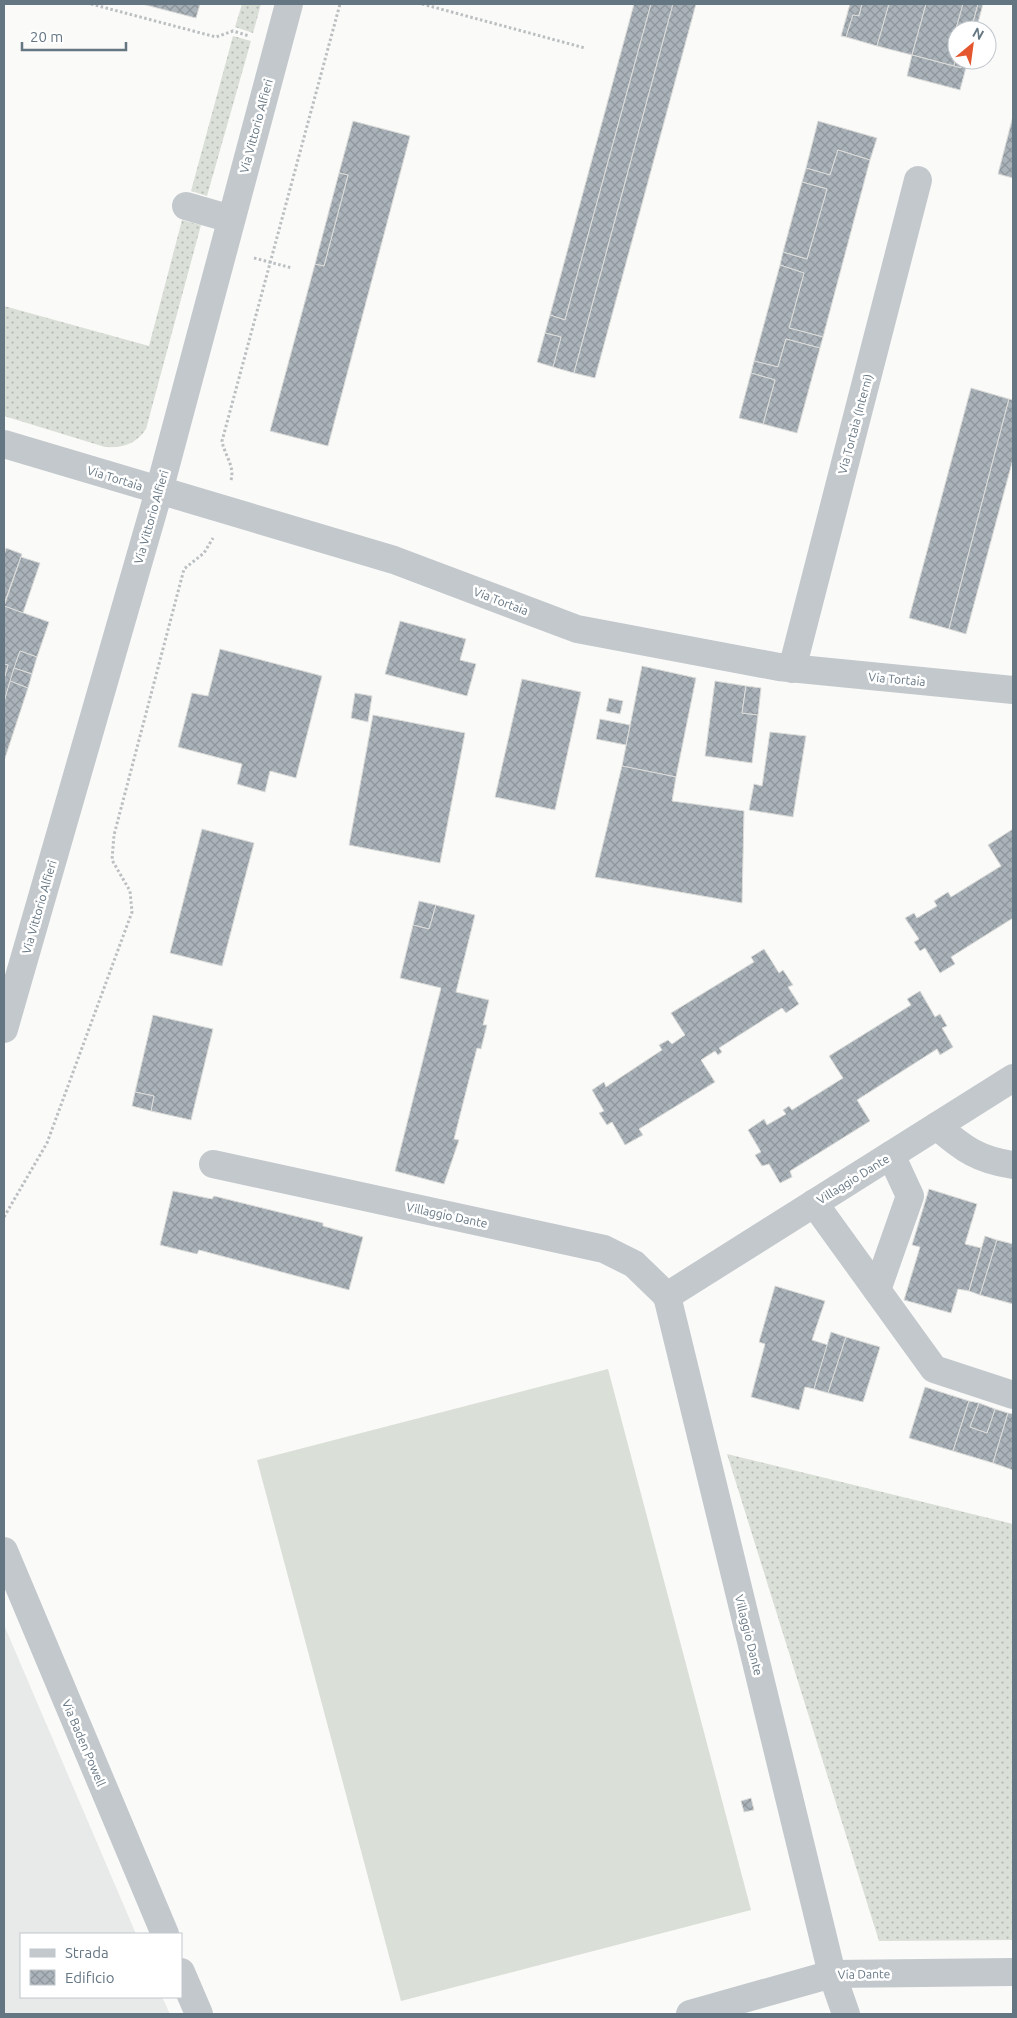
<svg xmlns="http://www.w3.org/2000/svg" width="1017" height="2018" viewBox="0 0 1017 2018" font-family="Ubuntu,sans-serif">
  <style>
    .built { fill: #e8e9e9 }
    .grass { fill: url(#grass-dots) }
    .pitch { fill: #dadfd7 }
    .building { fill: url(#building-cross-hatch); stroke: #dcdcda }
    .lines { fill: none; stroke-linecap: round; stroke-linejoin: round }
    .path { stroke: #bbbfc2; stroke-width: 3; stroke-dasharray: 2.5 2.5; stroke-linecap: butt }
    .minor { stroke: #c3c8cc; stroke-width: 28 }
    .labels { text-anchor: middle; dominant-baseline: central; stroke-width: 5; stroke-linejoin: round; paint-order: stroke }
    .street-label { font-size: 12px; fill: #657683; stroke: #fff }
  </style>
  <defs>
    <pattern id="grass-dots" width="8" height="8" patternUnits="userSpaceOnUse" patternTransform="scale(1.25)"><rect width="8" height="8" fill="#dadfd7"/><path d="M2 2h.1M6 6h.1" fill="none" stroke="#b4b9b4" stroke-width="1.8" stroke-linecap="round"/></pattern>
    <pattern id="building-cross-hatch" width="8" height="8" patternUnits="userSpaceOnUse" patternTransform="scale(1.25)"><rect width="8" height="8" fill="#aab3b9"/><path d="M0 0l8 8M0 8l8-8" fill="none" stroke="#8e969c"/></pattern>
  </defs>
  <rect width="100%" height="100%" fill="#fafaf8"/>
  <!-- built -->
  <path class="built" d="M 4,1625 L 136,1934 L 21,1934 L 21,1997 L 162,1997 L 170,2014 L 4,2014 Z"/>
  <!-- grass -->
  <g class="grass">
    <path d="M 242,4 L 261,4 L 253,33 L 235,27 Z"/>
    <path d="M 233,36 L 251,41 L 207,196 L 191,191 Z"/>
    <path d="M 182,220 L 201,225 L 146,429 C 136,444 123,448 105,447 L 4,416 L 4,306 L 149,346 Z"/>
    <path d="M 727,1454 L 1013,1524 L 1013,1940 L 879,1941 Z"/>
  </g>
  <!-- pitch -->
  <path class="pitch" d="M 608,1369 L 751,1910 L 401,2001 L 257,1460 Z"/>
  <!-- building -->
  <g class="building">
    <path d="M 142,4 L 200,4 L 196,18 Z"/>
    <path d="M 634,4 L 651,4 L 565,320 L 550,315 Z"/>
    <path d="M 651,4 L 673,4 L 574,373 L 553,367 L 561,337 L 545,333 L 550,315 L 565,320 Z"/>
    <path d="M 673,4 L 696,4 L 595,378 L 574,373 Z"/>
    <path d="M 850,4 L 862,4 L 859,16 L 853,15 L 846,37 L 841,36 Z"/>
    <path d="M 862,4 L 889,4 L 877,46 L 846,37 L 853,15 L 859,16 Z"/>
    <path d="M 889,4 L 926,4 L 912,55 L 877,46 Z"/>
    <path d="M 926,4 L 963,4 L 952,43 L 957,44 L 954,66 L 912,55 Z"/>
    <path d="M 963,4 L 978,4 L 971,30 L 957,30 L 957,44 L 952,43 Z"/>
    <path d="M 978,4 L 983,4 L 976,30 L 971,30 Z"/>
    <path d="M 957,53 L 957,60 L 963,60 L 961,68 L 954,66 Z"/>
    <path d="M 912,55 L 961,68 L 963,60 L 968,60 L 960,90 L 907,76 Z"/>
    <path d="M 1013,116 L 1013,178 L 998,174 Z"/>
    <path d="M 353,121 L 410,136 L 328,446 L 270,431 L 315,264 L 324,266 L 348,175 L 339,173 Z"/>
    <path d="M 818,121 L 877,138 L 870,160 L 838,150 L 830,175 L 806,168 Z"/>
    <path d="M 838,150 L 870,160 L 823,337 L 789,328 L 804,273 L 780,265 L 783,252 L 807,259 L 827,189 L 802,182 L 806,168 L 830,175 Z"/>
    <path d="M 339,173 L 348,175 L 324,266 L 315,264 Z"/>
    <path d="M 802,182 L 827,189 L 807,259 L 783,252 Z"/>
    <path d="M 780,265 L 804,273 L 789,328 L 823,337 L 820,348 L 786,339 L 778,367 L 754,361 Z"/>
    <path d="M 545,333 L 561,337 L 553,367 L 537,362 Z"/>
    <path d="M 786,339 L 820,348 L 797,433 L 763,424 L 775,380 L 751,373 L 754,361 L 778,367 Z"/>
    <path d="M 751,373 L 775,380 L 763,424 L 739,418 Z"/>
    <path d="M 971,388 L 1009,399 L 949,629 L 909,618 Z"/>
    <path d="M 1009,399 L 1013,400 L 1013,459 L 966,634 L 949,629 Z"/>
    <path d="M 6,548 L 22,554 L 4,604 L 4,555 Z"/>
    <path d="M 21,557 L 40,563 L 23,613 L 4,606 Z"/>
    <path d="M 4,606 L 49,622 L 37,657 L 20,651 L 4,702 L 4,679 L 8,665 L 4,664 Z"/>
    <path d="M 400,621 L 466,639 L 460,660 L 476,664 L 467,696 L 385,674 Z"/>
    <path d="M 220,649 L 322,676 L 296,778 L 270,771 L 265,792 L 237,784 L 242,764 L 178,747 L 192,693 L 208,696 Z"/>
    <path d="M 20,651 L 37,657 L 32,674 L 14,668 Z"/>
    <path d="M 4,664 L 8,665 L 4,679 Z"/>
    <path d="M 642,666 L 696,678 L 676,777 L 622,766 Z"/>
    <path d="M 14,668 L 32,674 L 28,688 L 10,681 Z"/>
    <path d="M 522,679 L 581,692 L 555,810 L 495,797 Z"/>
    <path d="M 10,681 L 28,688 L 4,761 L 4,702 Z"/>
    <path d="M 715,681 L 746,686 L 742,713 L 758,715 L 752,763 L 705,756 Z"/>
    <path d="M 746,686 L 761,688 L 758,715 L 742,713 Z"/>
    <path d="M 355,693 L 372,696 L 368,722 L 351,718 Z"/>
    <path d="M 609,698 L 623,701 L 620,714 L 606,711 Z"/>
    <path d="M 373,715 L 465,733 L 440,863 L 349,845 Z"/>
    <path d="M 600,719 L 630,725 L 626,745 L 596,739 Z"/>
    <path d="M 770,732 L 806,736 L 793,817 L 749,810 L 754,784 L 762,786 Z"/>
    <path d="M 622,766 L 676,777 L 672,801 L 744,811 L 742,903 L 595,877 Z"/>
    <path d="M 202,829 L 254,843 L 222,966 L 170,953 Z"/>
    <path d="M 1013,829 L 1013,918 L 951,957 L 955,964 L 940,973 L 925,948 L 920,951 L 914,942 L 919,939 L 905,918 L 914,913 L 917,918 L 937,906 L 934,901 L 948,892 L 951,897 L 1001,866 L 988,845 Z"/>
    <path d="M 419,901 L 436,905 L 429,929 L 413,925 Z"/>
    <path d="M 436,905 L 475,915 L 456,992 L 489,1000 L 483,1025 L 487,1025 L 481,1049 L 477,1048 L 454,1139 L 459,1140 L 444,1184 L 395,1171 L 441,988 L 400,978 L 413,925 L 429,929 Z"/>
    <path d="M 764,949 L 779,973 L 783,970 L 793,985 L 788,987 L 799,1004 L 786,1013 L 782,1008 L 719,1048 L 722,1052 L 718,1055 L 715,1051 L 701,1060 L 715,1082 L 639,1129 L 643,1135 L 625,1145 L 612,1122 L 607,1125 L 599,1113 L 604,1111 L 592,1090 L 604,1082 L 606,1087 L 662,1050 L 659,1045 L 668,1040 L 672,1044 L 685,1035 L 671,1013 L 754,962 L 751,957 Z"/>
    <path d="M 920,991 L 935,1017 L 940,1014 L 947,1026 L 942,1028 L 953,1047 L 940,1055 L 937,1049 L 857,1100 L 870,1121 L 790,1171 L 792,1177 L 780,1183 L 769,1164 L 762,1166 L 755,1155 L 761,1152 L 748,1130 L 764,1119 L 767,1125 L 786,1114 L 783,1110 L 789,1106 L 792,1110 L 843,1078 L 829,1056 L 911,1005 L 907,999 Z"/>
    <path d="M 153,1015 L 213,1029 L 191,1120 L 151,1111 L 154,1096 L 135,1092 Z"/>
    <path d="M 135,1092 L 154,1096 L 151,1111 L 132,1106 Z"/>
    <path d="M 929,1189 L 977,1204 L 965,1244 L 981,1248 L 969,1291 L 958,1289 L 951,1313 L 904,1300 L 920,1247 L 912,1245 Z"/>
    <path d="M 173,1191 L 212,1199 L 214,1196 L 323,1223 L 323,1226 L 363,1237 L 349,1290 L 199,1250 L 197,1254 L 160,1245 Z"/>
    <path d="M 985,1236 L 997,1240 L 980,1295 L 969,1291 Z"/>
    <path d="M 997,1240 L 1013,1244 L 1013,1304 L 980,1295 Z"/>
    <path d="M 775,1286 L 825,1301 L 812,1340 L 828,1345 L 814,1389 L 805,1387 L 799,1410 L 751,1397 L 765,1344 L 759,1342 Z"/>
    <path d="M 831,1332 L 846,1337 L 828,1393 L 814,1389 Z"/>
    <path d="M 846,1337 L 880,1347 L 863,1402 L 828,1393 Z"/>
    <path d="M 925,1387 L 969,1401 L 953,1451 L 909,1438 Z"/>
    <path d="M 969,1401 L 979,1403 L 970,1427 L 987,1433 L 995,1409 L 1008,1413 L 993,1463 L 953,1451 Z"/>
    <path d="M 979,1403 L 995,1409 L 987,1433 L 970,1427 Z"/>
    <path d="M 1008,1413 L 1013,1414 L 1013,1470 L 993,1463 Z"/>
    <path d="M 751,1798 L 754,1810 L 744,1812 L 741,1801 Z"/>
  </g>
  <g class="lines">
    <!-- path -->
    <g class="path">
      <path d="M 91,4 L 216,37 L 233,31 L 249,36"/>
      <path d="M 422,4 L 585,48"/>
      <path d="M 254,258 L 292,268"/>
      <path d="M 231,480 C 235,466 224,454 222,441 L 340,4"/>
      <path d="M 4,1217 L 47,1143 L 132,912 L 130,891 L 112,860 L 114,835 L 184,569 L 204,553 L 213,538"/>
    </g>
    <!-- minor -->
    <g class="minor">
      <path d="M 186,206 L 231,219"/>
      <path d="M 4,444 L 394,560 L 577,629 L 779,667 L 1013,690"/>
      <path d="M 792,669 L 918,180"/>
      <path d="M 4,1029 L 159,491 L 289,4"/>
      <path d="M 937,1126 C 963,1149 979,1160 1013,1165"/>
      <path d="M 213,1164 L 604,1249 L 634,1264 L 667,1296"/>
      <path d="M 814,1203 L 934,1369 L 1013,1395"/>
      <path d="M 877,1290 L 910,1196 L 891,1155"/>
      <path d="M 4,1551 L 165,1934"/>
      <path d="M 181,1972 L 199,2014"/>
      <path d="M 690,2014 L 832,1974 L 1013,1972"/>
      <path d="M 846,2014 L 832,1974 L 667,1296 L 1013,1078"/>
    </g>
  </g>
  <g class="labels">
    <!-- street labels -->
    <g class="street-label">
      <text transform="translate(256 126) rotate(-75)">Via Vittorio Alfieri</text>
      <text transform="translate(855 424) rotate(-75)">Via Tortaia (Interni)</text>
      <text transform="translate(115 478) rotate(17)">Via Tortaia</text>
      <text transform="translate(151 517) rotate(-74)">Via Vittorio Alfieri</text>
      <text transform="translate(501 601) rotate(21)">Via Tortaia</text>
      <text transform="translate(897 679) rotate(5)">Via Tortaia</text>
      <text transform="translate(39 907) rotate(-74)">Via Vittorio Alfieri</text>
      <text transform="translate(853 1179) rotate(-32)">Villaggio Dante</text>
      <text transform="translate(447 1215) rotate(12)">Villaggio Dante</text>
      <text transform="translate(749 1635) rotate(76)">Villaggio Dante</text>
      <text transform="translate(84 1743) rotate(67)">Via Baden Powell</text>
      <text transform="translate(864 1974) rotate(-1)">Via Dante</text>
    </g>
  </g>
  <!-- border -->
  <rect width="1017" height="2018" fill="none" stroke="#657683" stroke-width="10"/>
  <!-- legend -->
  <rect x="20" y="1933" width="162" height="65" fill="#ffffff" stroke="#c1c8cd"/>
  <rect x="30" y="1949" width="25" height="8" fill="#c3c8cc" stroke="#c1c8cd"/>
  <text x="65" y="1958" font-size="15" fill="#657683">Strada</text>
  <rect x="30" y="1970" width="25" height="15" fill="url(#building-cross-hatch)" stroke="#c1c8cd"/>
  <text x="65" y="1983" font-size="15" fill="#657683">Edificio</text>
  <!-- north arrow -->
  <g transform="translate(972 45) rotate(29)"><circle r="24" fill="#ffffff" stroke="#c1c8cd"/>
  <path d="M0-4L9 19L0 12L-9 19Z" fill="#e4572e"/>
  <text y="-8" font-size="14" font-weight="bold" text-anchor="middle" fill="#657683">N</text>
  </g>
  <!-- scale -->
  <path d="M22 42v8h104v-8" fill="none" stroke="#657683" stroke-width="2.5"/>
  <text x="30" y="42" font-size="15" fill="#657683" stroke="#ffffff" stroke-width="4" paint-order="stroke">20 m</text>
</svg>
